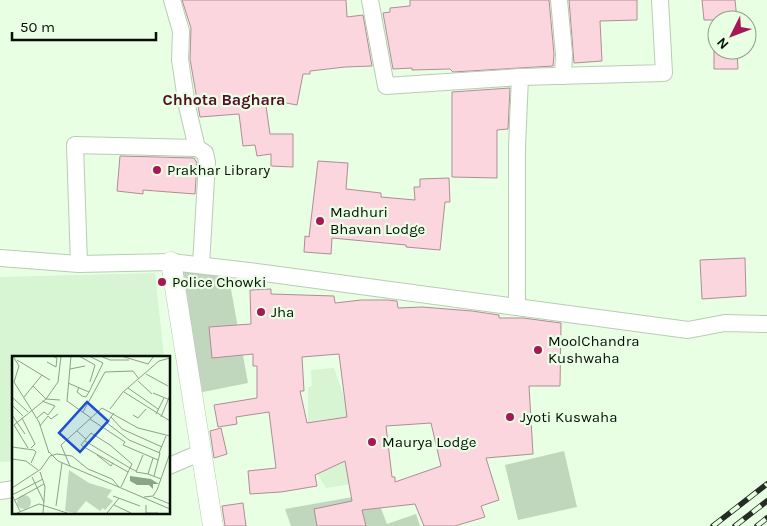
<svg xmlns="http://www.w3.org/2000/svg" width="767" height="526" viewBox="0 0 767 526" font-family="Karla,sans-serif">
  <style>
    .built { fill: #d7f4d3 }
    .green { fill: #c1d7bd }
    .building { fill: #fcd6df; stroke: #af8d95; fill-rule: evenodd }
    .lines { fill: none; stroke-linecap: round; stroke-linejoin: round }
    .minor-casing { stroke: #b7cdb3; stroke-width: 18 }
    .tertiary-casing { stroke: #b7cdb3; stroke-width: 21 }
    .minor { stroke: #fff; stroke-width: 16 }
    .tertiary { stroke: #fff; stroke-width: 20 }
    .rail-casing { stroke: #232d21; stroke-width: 5.5 }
    .rail { stroke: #e8ffe4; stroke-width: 4; stroke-dasharray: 11; stroke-linecap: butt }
    .poi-dot { fill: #a71756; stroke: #e8ffe4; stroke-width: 2 }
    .labels { text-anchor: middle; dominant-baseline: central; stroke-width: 4.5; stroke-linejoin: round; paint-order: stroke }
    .poi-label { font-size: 15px; fill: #070f06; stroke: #e8ffe4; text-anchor: start }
    .neighbourhood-label { font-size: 16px; font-weight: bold; fill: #520f29; stroke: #e8ffe4 }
    .inset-road { fill: none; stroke: #8e9f8b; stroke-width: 1 }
    .view { fill: #1d4ed8; fill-opacity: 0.15; stroke: #1d4ed8; stroke-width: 2.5 }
    .inset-edge { fill: none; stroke: #070f06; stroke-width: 2.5 }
  </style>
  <rect width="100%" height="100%" fill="#e8ffe4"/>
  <!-- built -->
  <g class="built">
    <path d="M 155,273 L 164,357 L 14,357 L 14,461 L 0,462 L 0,277 Z"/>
    <path d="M 334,368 L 352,421 L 357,483 L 326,488 L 315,470 L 308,423 L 308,388 L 312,386 L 311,370 Z"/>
  </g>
  <!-- green -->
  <g class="green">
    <path d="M 176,269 L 228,273 L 248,383 L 198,393 Z"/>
    <path d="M 564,451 L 577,507 L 518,520 L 505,465 Z"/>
    <path d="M 375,493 L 387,524 L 416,514 L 420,526 L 291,526 L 285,509 Z"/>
  </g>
  <!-- building -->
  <g class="building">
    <path d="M 182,0 L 346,0 L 347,17 L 363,15 L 372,66 L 345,67 L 310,71 L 310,74 L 303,74 L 297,105 L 265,99 L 270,134 L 293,134 L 293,167 L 271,166 L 271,154 L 257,156 L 255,145 L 243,146 L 239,114 L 200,117 L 190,59 L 191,28 Z"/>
    <path d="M 410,0 L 549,0 L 554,54 L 553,66 L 453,72 L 450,69 L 412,70 L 412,68 L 393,69 L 383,13 L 390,12 L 390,8 L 410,6 Z"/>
    <path d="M 569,0 L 637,0 L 637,20 L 600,21 L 602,61 L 574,63 Z"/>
    <path d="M 702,0 L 735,0 L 737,20 L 704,20 Z"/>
    <path d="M 714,50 L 737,50 L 738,69 L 714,69 Z"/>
    <path d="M 510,88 L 508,129 L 497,130 L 497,178 L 452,177 L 452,92 Z"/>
    <path d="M 120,156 L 194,158 L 197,163 L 195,194 L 143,190 L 143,194 L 117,191 Z"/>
    <path d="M 318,161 L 348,163 L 346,189 L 381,193 L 381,197 L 415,200 L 414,187 L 420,187 L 420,179 L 449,178 L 450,202 L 445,202 L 440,250 L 406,247 L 406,245 L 332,238 L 331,254 L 304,252 L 305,236 L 309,237 Z"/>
    <path d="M 745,258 L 746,296 L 702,299 L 700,260 Z"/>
    <path d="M 271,289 L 271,294 L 334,296 L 335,303 L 361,300 L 387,300 L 397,301 L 398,308 L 422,307 L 472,311 L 499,315 L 499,318 L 523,318 L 561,323 L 560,386 L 529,386 L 533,454 L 486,458 L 499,500 L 481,506 L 485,517 L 455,526 L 424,526 L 415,504 L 362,510 L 366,526 L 317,526 L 314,509 L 352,501 L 345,461 L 315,475 L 317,486 L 281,492 L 250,494 L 248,471 L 276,468 L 269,412 L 236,417 L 237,424 L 218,427 L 214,405 L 257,398 L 257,366 L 253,366 L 253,354 L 212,358 L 209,327 L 251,324 L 250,290 ZM 339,354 L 347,417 L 307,423 L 300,391 L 304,391 L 302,357 ZM 431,423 L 441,466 L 395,482 L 395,477 L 392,477 L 386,426 Z"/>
    <path d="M 221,428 L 227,454 L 214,458 L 210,431 Z"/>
    <path d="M 243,503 L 246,526 L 225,526 L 222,506 Z"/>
  </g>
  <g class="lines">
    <defs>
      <g id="minor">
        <path d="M 172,0 L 181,31 L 180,60 L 187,106 L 197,148 L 205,153 L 207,162 L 201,265"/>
        <path d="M 370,0 L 386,86 L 520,77"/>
        <path d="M 559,0 L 564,54 L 563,76"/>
        <path d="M 0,258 L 79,264 L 171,262 L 249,271 L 688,330 L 725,323 L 767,324"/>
        <path d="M 79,264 L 75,145 L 197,148"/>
        <path d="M 517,306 L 517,147 L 520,77 L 664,73 L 660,0"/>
        <path d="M 169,466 L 202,452"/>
        <path d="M 0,491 L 14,489"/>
      </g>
      <path id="tertiary" d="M 171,262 L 213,526"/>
    </defs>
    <!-- minor casing -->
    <use href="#minor" class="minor-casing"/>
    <!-- tertiary casing -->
    <use href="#tertiary" class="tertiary-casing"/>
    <!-- minor -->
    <use href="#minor" class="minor"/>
    <!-- tertiary -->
    <use href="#tertiary" class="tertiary"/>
    <defs>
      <g id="rail">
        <path d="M 713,526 L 767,484"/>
        <path d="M 735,526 L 767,501"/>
        <path d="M 757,526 L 767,518"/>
      </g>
    </defs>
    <!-- rail casing -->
    <use href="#rail" class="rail-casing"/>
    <!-- rail -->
    <use href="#rail" class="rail"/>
  </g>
  <!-- markers -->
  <g class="poi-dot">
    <circle cx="157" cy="170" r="5"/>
    <circle cx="320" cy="221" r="5"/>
    <circle cx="162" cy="282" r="5"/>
    <circle cx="261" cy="312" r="5"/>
    <circle cx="538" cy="350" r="5"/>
    <circle cx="510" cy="417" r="5"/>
    <circle cx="372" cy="442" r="5"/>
  </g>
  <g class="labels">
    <!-- poi labels -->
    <g class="poi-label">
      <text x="167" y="170">Prakhar Library</text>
      <text x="330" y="212">Madhuri<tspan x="330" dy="17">Bhavan Lodge</tspan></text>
      <text x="172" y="282">Police Chowki</text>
      <text x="271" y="312">Jha</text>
      <text x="548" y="341">MoolChandra<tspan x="548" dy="17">Kushwaha</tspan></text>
      <text x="520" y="417">Jyoti Kuswaha</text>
      <text x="382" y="442">Maurya Lodge</text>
    </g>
    <!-- neighbourhood labels -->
    <g class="neighbourhood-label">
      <text x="224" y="99">Chhota Baghara</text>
    </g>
  </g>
  <!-- overview -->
  <g transform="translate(12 356)">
    <rect width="158" height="158" fill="#e8ffe4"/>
    <path d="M 57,114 L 77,127 L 100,134 L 95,141 L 101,145 L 93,154 L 91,152 L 88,155 L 74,145 L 64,157 L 53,155 ZM5 146a7 7 0 1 1 14 0a7 7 0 1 1-14 0Z" fill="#c1d7bd"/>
    <path d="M 118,120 L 139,123 L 147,128 L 141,128 L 141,133 L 137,129 L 125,129 L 118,125 Z" fill="#8aa686"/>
    <path class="inset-road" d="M 1,0 L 7,10 L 2,26 L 27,66 L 37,97M 59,0 L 55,45 L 79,62M 67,0 L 83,9 L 78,26M 88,0 L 98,4 L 117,4M 109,0 L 136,8 L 142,0M 5,4 L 38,24M 35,6 L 44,11 L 45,2 L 40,0M 58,13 L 73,10M 134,18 L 156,30M 126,25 L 140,38M 56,27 L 77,36 L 91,7 L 77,0M 21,30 L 34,43 L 46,26 L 49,0M 67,31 L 65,36 L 70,40 L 74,41 L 77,36M 116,32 L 146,53M 112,36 L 158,65M 141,37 L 158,44M 0,41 L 16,56M 12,41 L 30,19M 0,49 L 11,60M 98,53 L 111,36 L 147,5 L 158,2M 71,56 L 93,16 L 121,15 L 127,23M 102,57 L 99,61 L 110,73 L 150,91M 144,58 L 152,42M 0,59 L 13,78M 121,59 L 126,62 L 134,53M 99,61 L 95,67 L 117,84 L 148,97 L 142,120M 149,61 L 158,39M 10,62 L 23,88 L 19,92M 25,62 L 32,56 L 36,59 L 43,50 L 30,45M 78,63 L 113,86 L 111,89 L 146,104M 28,70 L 36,60 L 39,63 L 46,58M 65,75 L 74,83 L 69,89 L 72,91 L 116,116M 74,83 L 79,77 L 98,89 L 120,108 L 118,112 L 124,115M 73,85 L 118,112 L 109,131M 0,91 L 22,94 L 24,96 L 19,107M 16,92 L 2,69 L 34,43 L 48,44M 37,96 L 46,105 L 158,153M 147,97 L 154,80M 85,99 L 99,110 L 101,107M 131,99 L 124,116 L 136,118M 141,102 L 136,118 L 149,123M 0,103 L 14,105 L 26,114M 58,110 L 49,89 L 90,52 L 126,72 L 158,80M 28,116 L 33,131 L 31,157M 20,121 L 32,146M 0,132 L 29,113 L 38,100 L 45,98 L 60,100 L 76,113 L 100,123 L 107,131M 0,139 L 31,123M 0,139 L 8,155M 101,140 L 128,150M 132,141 L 141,140 L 145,134 L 158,97M 141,141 L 158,148M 3,144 L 32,128M 102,149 L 119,157M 134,149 L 134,157 L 146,157M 44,150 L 50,107M 5,157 L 27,148 L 55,157M 95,157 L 107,142"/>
    <path class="view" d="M 75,46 L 96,65 L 68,96 L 47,77 Z"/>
    <rect width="158" height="158" class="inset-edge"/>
  </g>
  <!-- north arrow -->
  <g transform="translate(732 35) rotate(228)"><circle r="24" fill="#e8ffe4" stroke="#8e9f8b"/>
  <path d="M0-4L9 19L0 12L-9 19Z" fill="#a71756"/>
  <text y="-8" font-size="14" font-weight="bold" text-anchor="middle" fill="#070f06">N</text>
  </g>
  <!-- scale -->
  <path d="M12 32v8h144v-8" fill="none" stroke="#070f06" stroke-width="2.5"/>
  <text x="20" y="32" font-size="15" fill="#070f06" stroke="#e8ffe4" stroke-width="4" paint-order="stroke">50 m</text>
</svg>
